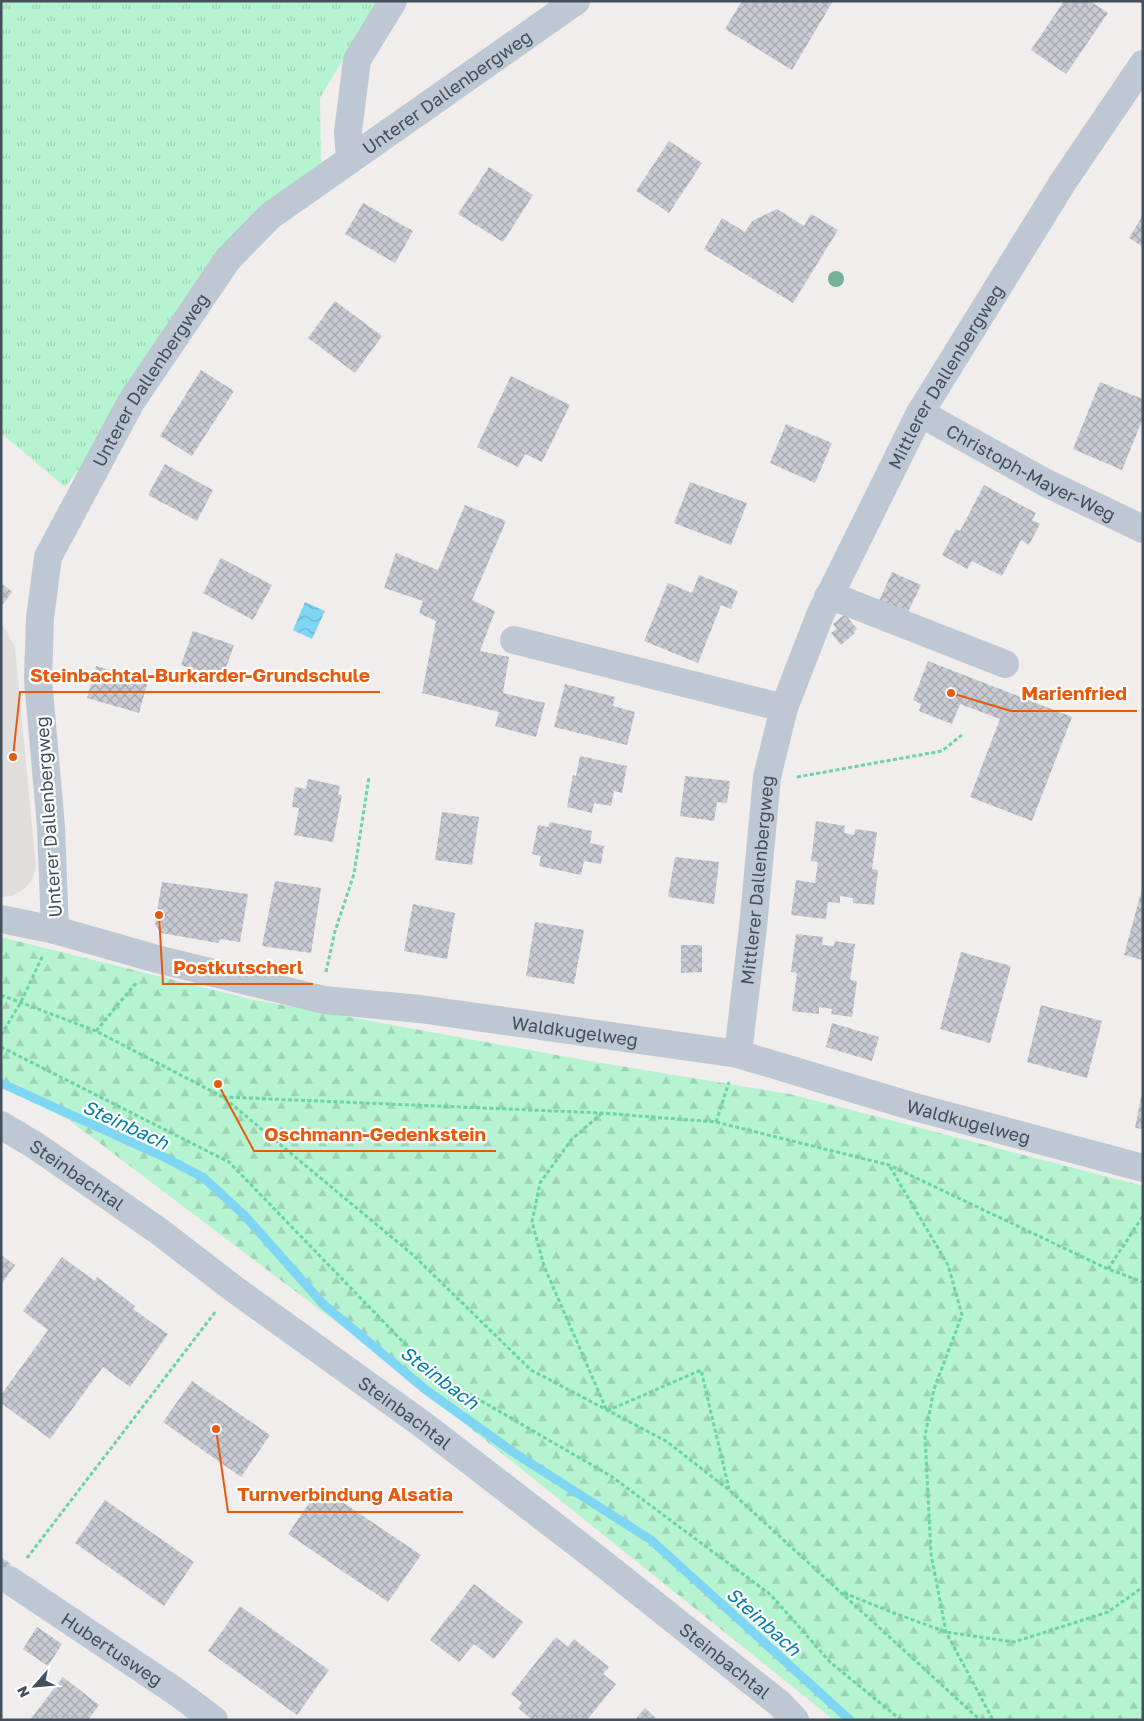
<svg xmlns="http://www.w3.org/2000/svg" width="1144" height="1721" viewBox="0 0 1144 1721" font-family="'Golos Text',sans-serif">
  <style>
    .education { fill: #e1dede }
    .grass { fill: url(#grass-tufts) }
    .forest { fill: url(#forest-firs) }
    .water { fill: url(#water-waves) }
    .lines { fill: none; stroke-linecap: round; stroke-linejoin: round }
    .stream { stroke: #7fd6f4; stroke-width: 9 }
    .building { fill: url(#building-cross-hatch) }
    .path { stroke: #6bd3a5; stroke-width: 3; stroke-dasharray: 4 2.5; stroke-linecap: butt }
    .minor { stroke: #bec8d4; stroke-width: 28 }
    .tree { fill: #74b395 }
    .labels { text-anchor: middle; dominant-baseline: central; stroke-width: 4.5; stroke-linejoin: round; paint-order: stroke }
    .street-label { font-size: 18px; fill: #434f5c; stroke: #fff }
    .water-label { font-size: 19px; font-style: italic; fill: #017eaa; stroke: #fff }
    .leader { fill: none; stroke: #e8590c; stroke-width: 2 }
    .callout-dot { fill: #e8590c; stroke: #fff; stroke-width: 2 }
    .callout-label { font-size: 19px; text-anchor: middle; font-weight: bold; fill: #e8590c; stroke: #fff; stroke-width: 4.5; stroke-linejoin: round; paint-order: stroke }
  </style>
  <defs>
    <pattern id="grass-tufts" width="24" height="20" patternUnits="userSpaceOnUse" patternTransform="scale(1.25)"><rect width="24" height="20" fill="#b6f3d0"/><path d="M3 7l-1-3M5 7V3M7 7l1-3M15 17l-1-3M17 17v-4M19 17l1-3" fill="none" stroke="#9ed2b5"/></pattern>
    <pattern id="forest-firs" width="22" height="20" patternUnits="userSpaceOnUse" patternTransform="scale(1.25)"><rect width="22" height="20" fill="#b6f3d0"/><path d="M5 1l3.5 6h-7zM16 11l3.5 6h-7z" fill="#9ed2b5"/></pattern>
    <pattern id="water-waves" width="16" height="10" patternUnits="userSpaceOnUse" patternTransform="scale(1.25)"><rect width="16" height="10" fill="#7fd6f4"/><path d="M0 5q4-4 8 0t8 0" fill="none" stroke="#6ab0c9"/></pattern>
    <pattern id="building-cross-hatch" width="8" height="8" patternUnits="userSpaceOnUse" patternTransform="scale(1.25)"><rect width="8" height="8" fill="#c8cbd3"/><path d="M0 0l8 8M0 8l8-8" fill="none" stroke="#a4a7ae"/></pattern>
  </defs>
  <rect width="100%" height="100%" fill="#f0edec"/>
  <!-- education -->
  <path class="education" d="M 1,624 L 4,627 L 15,647 L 36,868 L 32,880 L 24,889 L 12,896 L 1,897 Z"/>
  <!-- grass -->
  <path class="grass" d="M 1,1 L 378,1 L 320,98 L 321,164 L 65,487 L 1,433 Z"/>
  <!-- forest -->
  <path class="forest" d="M 1,937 L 250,999 L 590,1061 L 790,1094 L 1143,1186 L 1143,1720 L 834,1720 L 373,1350 L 69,1120 L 1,1087 Z"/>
  <!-- water -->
  <path class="water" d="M 305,602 L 325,611 L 312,639 L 293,630 Z"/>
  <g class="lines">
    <!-- stream -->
    <path class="stream" d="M 1,1083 L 166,1158 L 204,1178 L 245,1216 L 323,1304 L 426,1390 L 513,1452 L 651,1540 L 850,1720"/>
  </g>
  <!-- building -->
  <g class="building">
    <path d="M 742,1 L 833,1 L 792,70 L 725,29 Z"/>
    <path d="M 1064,1 L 1090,1 L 1108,13 L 1066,74 L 1031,50 Z"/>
    <path d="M 669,141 L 702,163 L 669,213 L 636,191 Z"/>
    <path d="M 489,167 L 533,195 L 503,242 L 458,214 Z"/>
    <path d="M 363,203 L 413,231 L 395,263 L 345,234 Z"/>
    <path d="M 777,209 L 804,226 L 811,214 L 838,230 L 793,303 L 704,249 L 722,218 L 745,232 L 752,221 Z"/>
    <path d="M 1143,215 L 1143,247 L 1129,238 Z"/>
    <path d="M 335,301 L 382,336 L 355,373 L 308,338 Z"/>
    <path d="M 201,370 L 234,391 L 192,456 L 160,436 Z"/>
    <path d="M 511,376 L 570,405 L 542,462 L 525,454 L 518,467 L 477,447 Z"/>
    <path d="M 1100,382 L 1143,399 L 1143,418 L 1122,470 L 1073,449 Z"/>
    <path d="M 786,424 L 832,443 L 815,483 L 770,463 Z"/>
    <path d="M 165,464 L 213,490 L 197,521 L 148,495 Z"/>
    <path d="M 690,482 L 747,503 L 731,545 L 674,523 Z"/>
    <path d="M 984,485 L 1036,513 L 1032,520 L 1040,524 L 1029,545 L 1021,540 L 1002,576 L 972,561 L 967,569 L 942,555 L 956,529 L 960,531 Z"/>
    <path d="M 465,505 L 506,521 L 472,600 L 495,611 L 480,651 L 509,657 L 503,693 L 545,703 L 536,737 L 495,726 L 499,712 L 422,693 L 436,621 L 419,613 L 423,601 L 384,588 L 396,553 L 438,570 Z"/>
    <path d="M 221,558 L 272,585 L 253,620 L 203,593 Z"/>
    <path d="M 892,572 L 921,585 L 906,616 L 878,603 Z"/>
    <path d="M 699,575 L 738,591 L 731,609 L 721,605 L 698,663 L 644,641 L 668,583 L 692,593 Z"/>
    <path d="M 1,583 L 12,592 L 1,607 Z"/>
    <path d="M 845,614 L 857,629 L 854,632 L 855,633 L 841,645 L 831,633 L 837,629 L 833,624 Z"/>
    <path d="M 193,631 L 234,645 L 222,679 L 181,665 Z"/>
    <path d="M 928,661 L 1072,717 L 1032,821 L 970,797 L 1000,719 L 960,704 L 952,724 L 919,711 L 921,704 L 913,700 Z"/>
    <path d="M 96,666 L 148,681 L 139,713 L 87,698 Z"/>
    <path d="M 565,684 L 615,697 L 613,706 L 635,712 L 627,745 L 554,727 Z"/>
    <path d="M 580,756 L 627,766 L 622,793 L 614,791 L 611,806 L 594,803 L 592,813 L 567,807 L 573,775 L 576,776 Z"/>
    <path d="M 685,776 L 730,781 L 727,803 L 717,802 L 714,821 L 680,816 Z"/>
    <path d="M 308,779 L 340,786 L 338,794 L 342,795 L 333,842 L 294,835 L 299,808 L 292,807 L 295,787 L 306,789 Z"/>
    <path d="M 442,812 L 479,817 L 472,865 L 435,860 Z"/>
    <path d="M 816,821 L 845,826 L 844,833 L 854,835 L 855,829 L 877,832 L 872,869 L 878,870 L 874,905 L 853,903 L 853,898 L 840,896 L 840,903 L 828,902 L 826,919 L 791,915 L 796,880 L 815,883 L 818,862 L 811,861 Z"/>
    <path d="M 550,822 L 592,831 L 590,843 L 604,846 L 601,864 L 584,861 L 581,875 L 539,866 L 541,856 L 532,854 L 538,825 L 548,827 Z"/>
    <path d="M 675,857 L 719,862 L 714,904 L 668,897 Z"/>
    <path d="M 275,881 L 321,888 L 311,953 L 262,946 Z"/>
    <path d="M 162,882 L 248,894 L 240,942 L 220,939 L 218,943 L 161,933 L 155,924 Z"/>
    <path d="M 1142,889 L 1143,889 L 1143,960 L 1124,955 Z"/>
    <path d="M 413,904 L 455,913 L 447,959 L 404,951 Z"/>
    <path d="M 535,922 L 584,930 L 574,984 L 526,976 Z"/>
    <path d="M 796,934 L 823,937 L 822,945 L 834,946 L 835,941 L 855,944 L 850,980 L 857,981 L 852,1017 L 831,1014 L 832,1009 L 819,1007 L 819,1014 L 792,1011 L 797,973 L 791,972 Z"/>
    <path d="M 681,945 L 702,945 L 702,972 L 681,973 Z"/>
    <path d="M 961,952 L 1011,966 L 990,1043 L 940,1029 Z"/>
    <path d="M 1041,1005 L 1102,1021 L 1087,1078 L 1027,1062 Z"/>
    <path d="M 832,1023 L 879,1037 L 872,1061 L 826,1047 Z"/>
    <path d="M 1141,1097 L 1143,1097 L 1143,1129 L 1135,1128 Z"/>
    <path d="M 1,1255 L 15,1265 L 1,1285 Z"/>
    <path d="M 62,1257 L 95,1281 L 97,1277 L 135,1306 L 133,1309 L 168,1334 L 130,1387 L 103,1367 L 50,1439 L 1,1403 L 1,1395 L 48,1330 L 23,1311 Z"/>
    <path d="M 192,1381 L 270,1435 L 241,1477 L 163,1422 Z"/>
    <path d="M 320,1487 L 421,1555 L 388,1602 L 288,1534 Z"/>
    <path d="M 105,1500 L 194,1562 L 164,1606 L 75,1543 Z"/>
    <path d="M 1,1557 L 11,1564 L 1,1578 Z"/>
    <path d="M 474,1584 L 523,1622 L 494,1659 L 474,1644 L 459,1662 L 430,1640 Z"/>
    <path d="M 240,1606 L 329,1670 L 297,1715 L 208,1651 Z"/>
    <path d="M 37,1627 L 62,1644 L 48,1666 L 23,1649 Z"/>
    <path d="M 556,1637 L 568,1647 L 574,1639 L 609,1667 L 603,1674 L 616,1684 L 587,1720 L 529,1720 L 530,1718 L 518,1708 L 522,1703 L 511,1694 Z"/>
    <path d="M 63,1677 L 99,1705 L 88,1720 L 30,1720 Z"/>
    <path d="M 645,1708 L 658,1720 L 635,1720 Z"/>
  </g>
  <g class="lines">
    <!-- path -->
    <g class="path">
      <path d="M 797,777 L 942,751 L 963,734"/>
      <path d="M 326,972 L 335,931 L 354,874 L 369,777"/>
      <path d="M 1,995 L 96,1031 L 223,1097 L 412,1254 L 531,1370 L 666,1441 L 729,1490 L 980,1720"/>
      <path d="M 96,1031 L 136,983"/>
      <path d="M 1,1035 L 21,1002 L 43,955"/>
      <path d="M 1,1047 L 229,1162 L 433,1373 L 611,1476 L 771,1595 L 830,1662 L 901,1720"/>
      <path d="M 223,1097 L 602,1113 L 716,1122 L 889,1165 L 1108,1269 L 1143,1282"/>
      <path d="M 602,1113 L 572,1139 L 540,1183 L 532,1222 L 544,1266 L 607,1411 L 701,1370 L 729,1489"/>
      <path d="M 716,1122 L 729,1082"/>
      <path d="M 890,1167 L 948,1265 L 962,1315 L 934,1389 L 925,1436 L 931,1554 L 946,1632 L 993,1720"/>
      <path d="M 1108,1269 L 1143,1216"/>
      <path d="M 27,1558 L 216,1311"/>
      <path d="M 844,1593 L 894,1613 L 946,1632 L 1014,1642 L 1108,1612 L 1143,1587"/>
    </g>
    <!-- minor -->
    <g class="minor">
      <path d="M 350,159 L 348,132 L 357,60 L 393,1"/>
      <path id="s1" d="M 920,413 L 1046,483 L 1143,529"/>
      <path d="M 828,597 L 842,600 L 1005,664"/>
      <path d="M 514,640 L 784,708"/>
      <path id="s2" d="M 1,919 L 55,930 L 157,959 L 324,1000 L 420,1009 L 738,1054 L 911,1106 L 1143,1168"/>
      <path id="s3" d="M 55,930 L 51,827 L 38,679 L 40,618 L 48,557 L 131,402 L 228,259 L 270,216 L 576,1"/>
      <path id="s4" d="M 738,1054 L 753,927 L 767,777 L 784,708 L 820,615 L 920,413 L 1063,182 L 1143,64"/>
      <path id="s5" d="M 1,1125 L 36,1146 L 160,1232 L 234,1289 L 422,1424 L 600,1561 L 780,1704 L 795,1720"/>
      <path id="s6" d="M 9,1580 L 178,1693 L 214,1720"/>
    </g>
  </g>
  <!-- trees -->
  <circle class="tree" cx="836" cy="279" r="8"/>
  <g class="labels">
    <!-- street labels -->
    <g class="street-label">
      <text stroke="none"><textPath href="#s3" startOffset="999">Unterer Dallenbergweg</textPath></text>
      <text stroke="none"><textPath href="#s4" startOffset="719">Mittlerer Dallenbergweg</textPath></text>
      <text stroke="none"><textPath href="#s3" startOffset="579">Unterer Dallenbergweg</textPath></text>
      <text stroke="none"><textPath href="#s1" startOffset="126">Christoph-Mayer-Weg</textPath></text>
      <text transform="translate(48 817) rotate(-94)">Unterer Dallenbergweg</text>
      <text stroke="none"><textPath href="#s4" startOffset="175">Mittlerer Dallenbergweg</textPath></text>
      <text stroke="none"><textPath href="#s2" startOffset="586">Waldkugelweg</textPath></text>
      <text stroke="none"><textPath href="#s2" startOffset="991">Waldkugelweg</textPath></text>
      <text stroke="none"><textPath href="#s5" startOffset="91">Steinbachtal</textPath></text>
      <text stroke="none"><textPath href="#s5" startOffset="496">Steinbachtal</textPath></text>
      <text stroke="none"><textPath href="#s6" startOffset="124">Hubertusweg</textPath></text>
      <text stroke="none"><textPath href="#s5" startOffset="901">Steinbachtal</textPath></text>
    </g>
    <!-- water labels -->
    <g class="water-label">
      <text transform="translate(126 1124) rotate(25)">Steinbach</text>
      <text transform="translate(440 1377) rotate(37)">Steinbach</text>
      <text transform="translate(764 1621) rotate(42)">Steinbach</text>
    </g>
  </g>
  <!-- callouts -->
  <path class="leader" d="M13 757L20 692H380M951 693L1011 711H1137M159 915L163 984H313M218 1084L254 1151H496M216 1429L228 1512H463"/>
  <g class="callout-dot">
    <circle cx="13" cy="757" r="5"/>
    <circle cx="951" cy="693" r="5"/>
    <circle cx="159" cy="915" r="5"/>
    <circle cx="218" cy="1084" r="5"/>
    <circle cx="216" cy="1429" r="5"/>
  </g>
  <g class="callout-label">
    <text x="200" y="682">Steinbachtal-Burkarder-Grundschule</text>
    <text x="1074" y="700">Marienfried</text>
    <text x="238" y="974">Postkutscherl</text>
    <text x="375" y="1141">Oschmann-Gedenkstein</text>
    <text x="345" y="1501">Turnverbindung Alsatia</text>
  </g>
  <!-- border -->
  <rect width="1144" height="1721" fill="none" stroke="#434f5c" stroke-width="5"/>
  <!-- north arrow -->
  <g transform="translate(35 1686) rotate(243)" stroke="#ffffff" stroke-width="4" paint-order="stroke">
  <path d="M0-4L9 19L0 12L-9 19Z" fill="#434f5c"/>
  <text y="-8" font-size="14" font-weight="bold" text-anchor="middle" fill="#434f5c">N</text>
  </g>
</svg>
